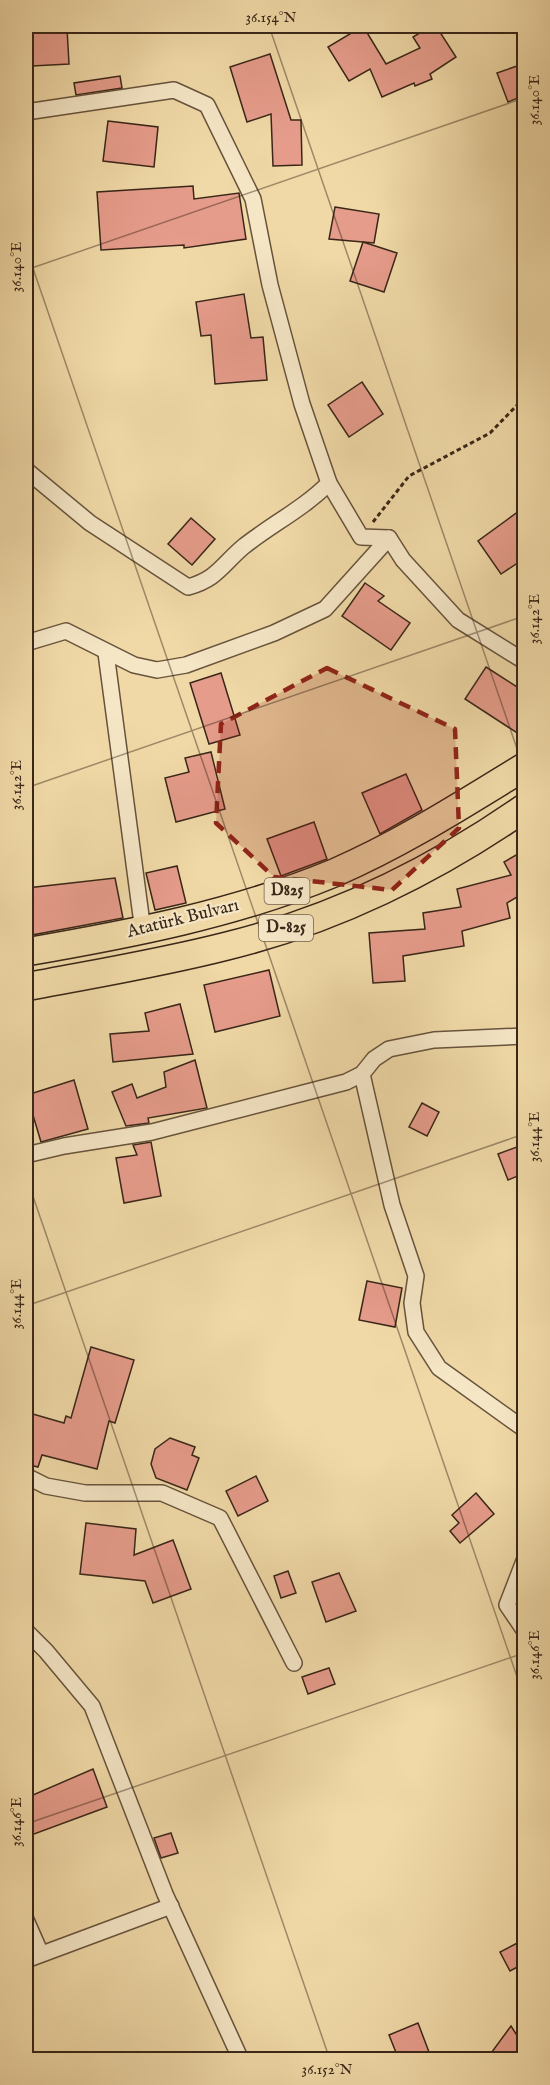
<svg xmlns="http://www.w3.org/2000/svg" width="550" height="2085" viewBox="0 0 550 2085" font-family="'IM FELL English',serif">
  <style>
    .building { fill: #e69c8b; stroke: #392618; stroke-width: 1.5 }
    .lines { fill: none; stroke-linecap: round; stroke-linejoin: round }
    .street-casing { stroke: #67533c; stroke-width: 18 }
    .highway-casing { stroke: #392618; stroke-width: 30 }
    .path { stroke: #392618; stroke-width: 3; stroke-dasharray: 4.5 3; stroke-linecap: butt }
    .street { stroke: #f5e6c6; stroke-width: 15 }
    .highway { stroke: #f0d9a7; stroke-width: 27 }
    .marked { fill: #8f2418; fill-opacity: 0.2; stroke: #8f2418; stroke-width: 4.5; stroke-dasharray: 12 8; stroke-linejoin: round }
    .ticks { fill: none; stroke: #392618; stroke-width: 1.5; stroke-opacity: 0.45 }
    .labels { text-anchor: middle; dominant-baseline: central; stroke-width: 4.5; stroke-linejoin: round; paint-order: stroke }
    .shield { fill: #f5e6c6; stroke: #71604c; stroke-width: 1.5 }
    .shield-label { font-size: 16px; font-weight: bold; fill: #392618 }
    .street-label { font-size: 18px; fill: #392618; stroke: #f5e6c6 }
    .neatline { fill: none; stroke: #392618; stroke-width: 2 }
    .ticks-label { font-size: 15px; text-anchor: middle; fill: #392618 }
  </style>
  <rect width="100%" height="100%" fill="#f0d9a7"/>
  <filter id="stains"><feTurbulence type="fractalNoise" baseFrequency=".00333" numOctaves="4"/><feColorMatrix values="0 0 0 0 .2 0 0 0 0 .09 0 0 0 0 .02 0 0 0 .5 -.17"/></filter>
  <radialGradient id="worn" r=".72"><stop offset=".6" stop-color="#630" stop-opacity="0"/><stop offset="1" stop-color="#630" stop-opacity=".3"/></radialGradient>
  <!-- building -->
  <g class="building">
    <path d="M 363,26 L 386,64 L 420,48 L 413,37 L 431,26 L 436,26 L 456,57 L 430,74 L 432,79 L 415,86 L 414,83 L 382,97 L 370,69 L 349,81 L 328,47 Z"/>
    <path d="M 67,28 L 69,64 L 32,66 L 30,30 Z"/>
    <path d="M 270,54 L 291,120 L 301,120 L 302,165 L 273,166 L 271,114 L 247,122 L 230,67 Z"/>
    <path d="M 517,66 L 525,86 L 525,95 L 508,102 L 497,73 Z"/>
    <path d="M 120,76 L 122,88 L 76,95 L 74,83 Z"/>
    <path d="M 108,121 L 158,127 L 154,167 L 103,161 Z"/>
    <path d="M 193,186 L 194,199 L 239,193 L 246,239 L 184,248 L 184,245 L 101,250 L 97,192 Z"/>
    <path d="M 335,207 L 379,214 L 374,243 L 329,239 Z"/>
    <path d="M 363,242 L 397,253 L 384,292 L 350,281 Z"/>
    <path d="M 244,294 L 251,338 L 263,337 L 267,380 L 215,384 L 211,335 L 201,336 L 196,302 Z"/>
    <path d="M 362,382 L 383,414 L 349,437 L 328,405 Z"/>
    <path d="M 519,511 L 525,519 L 525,558 L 501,574 L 478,541 Z"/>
    <path d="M 191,518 L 215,539 L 192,565 L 168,544 Z"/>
    <path d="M 365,583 L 384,596 L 378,601 L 410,623 L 391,650 L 342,616 Z"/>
    <path d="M 486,667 L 525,692 L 525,738 L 465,699 Z"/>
    <path d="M 221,673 L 240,735 L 209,744 L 190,683 Z"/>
    <path d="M 211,752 L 225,809 L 176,822 L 165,778 L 189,772 L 185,758 Z"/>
    <path d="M 406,774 L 422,810 L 380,834 L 362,793 Z"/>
    <path d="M 314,822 L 327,859 L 281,876 L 267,839 Z"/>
    <path d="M 525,850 L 525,899 L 522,894 L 507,903 L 510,918 L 462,931 L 464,946 L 403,956 L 405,981 L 373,983 L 369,933 L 425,929 L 423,913 L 461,907 L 457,889 L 511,875 L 504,862 Z"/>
    <path d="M 177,866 L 186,903 L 155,910 L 146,873 Z"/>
    <path d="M 115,878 L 123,918 L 32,935 L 27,888 Z"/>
    <path d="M 269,970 L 280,1016 L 215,1032 L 204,985 Z"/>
    <path d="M 180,1004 L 193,1054 L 113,1062 L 110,1034 L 149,1031 L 145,1013 Z"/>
    <path d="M 195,1060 L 207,1108 L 148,1118 L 149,1123 L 126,1126 L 112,1092 L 132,1084 L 137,1098 L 166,1087 L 164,1072 Z"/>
    <path d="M 74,1080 L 88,1129 L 41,1142 L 27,1095 Z"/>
    <path d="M 422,1103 L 439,1112 L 427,1136 L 409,1127 Z"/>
    <path d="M 151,1142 L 161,1196 L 124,1203 L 116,1158 L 137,1155 L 133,1145 Z"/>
    <path d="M 525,1144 L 525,1173 L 508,1180 L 498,1154 Z"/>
    <path d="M 367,1281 L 402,1288 L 395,1327 L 359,1320 Z"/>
    <path d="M 91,1347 L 134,1360 L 115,1423 L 109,1421 L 97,1469 L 42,1455 L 38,1467 L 26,1464 L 26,1412 L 64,1423 L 66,1416 L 71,1418 Z"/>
    <path d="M 170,1438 L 195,1447 L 192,1455 L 199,1458 L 187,1490 L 156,1478 L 151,1464 L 155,1449 Z"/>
    <path d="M 256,1476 L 268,1501 L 238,1516 L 226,1491 Z"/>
    <path d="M 476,1493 L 494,1514 L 460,1543 L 450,1531 L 459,1523 L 452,1515 Z"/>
    <path d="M 86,1523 L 136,1529 L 134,1555 L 173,1540 L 191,1589 L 153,1603 L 145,1581 L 80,1574 Z"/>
    <path d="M 288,1571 L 296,1593 L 281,1598 L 274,1576 Z"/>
    <path d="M 339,1573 L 356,1611 L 326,1622 L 312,1582 Z"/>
    <path d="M 329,1668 L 335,1684 L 308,1694 L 302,1677 Z"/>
    <path d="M 93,1769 L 107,1807 L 26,1837 L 26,1798 Z"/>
    <path d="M 171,1833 L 178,1853 L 161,1858 L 154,1838 Z"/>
    <path d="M 525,1939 L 525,1963 L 510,1971 L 500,1952 Z"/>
    <path d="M 418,2023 L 432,2060 L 399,2060 L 389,2035 Z"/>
    <path d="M 511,2026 L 525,2048 L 525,2060 L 486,2060 Z"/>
  </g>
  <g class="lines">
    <defs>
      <g id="street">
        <path d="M 26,112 L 174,90 L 207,105 L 253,199 L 270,285 L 302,404 L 329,483 L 361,537 L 389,538 L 403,560 L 458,620 L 524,661"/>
        <path d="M 26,470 L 90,523 L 188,587 C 217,579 222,565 243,547 C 272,524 303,509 329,483"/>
        <path d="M 26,643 L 66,631 L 134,665 L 157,670 L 186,665 L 274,633 L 325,609 L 389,538"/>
        <path d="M 106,653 L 143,931"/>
        <path d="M 362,1074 L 392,1205 L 416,1276 L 412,1303 L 416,1332 L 439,1368 L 524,1429"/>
        <path d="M 26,1155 L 64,1146 L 152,1132 L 346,1082 L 362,1074 L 374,1059 L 389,1049 L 434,1040 L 524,1036"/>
        <path d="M 26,1476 L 46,1486 L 85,1493 L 162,1493 L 220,1518 L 294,1663"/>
        <path d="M 524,1561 L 507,1605 L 524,1630"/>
        <path d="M 26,1631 L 46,1651 L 92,1706 L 165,1894 L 241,2060"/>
        <path d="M 26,1920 L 41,1954"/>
        <path d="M 26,1960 L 171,1906"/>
      </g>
      <g id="highway">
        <path d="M 26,952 C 130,934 235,914 334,873 C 401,844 462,805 524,767"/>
        <path d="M 26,987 C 93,974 161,963 227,946 C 333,920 435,870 524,808"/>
      </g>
    </defs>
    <!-- street casing -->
    <use href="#street" class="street-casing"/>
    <!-- highway casing -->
    <use href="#highway" class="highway-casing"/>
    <!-- path -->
    <path class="path" d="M 373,522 L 409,476 L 490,433 L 524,398"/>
    <!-- street -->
    <use href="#street" class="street"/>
    <!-- highway -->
    <use href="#highway" class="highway"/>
  </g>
  <!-- marked area -->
  <path class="marked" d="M 327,668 L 455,729 L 459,828 L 392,890 L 274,877 L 216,823 L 221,724 Z"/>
  <!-- ticks -->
  <path class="ticks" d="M 269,26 L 524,769M 26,248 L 524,1697M 26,270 L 524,98M 26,788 L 524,616M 26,1176 L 330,2060M 26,1306 L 524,1134M 26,1824 L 524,1653"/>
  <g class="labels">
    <!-- shield labels -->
    <g class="shield">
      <rect x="264.5" y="878" width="45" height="26" rx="4.5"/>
      <rect x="259" y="915" width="54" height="26" rx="4.5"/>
    </g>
    <g class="shield-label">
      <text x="287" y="891">D825</text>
      <text x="286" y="928">D-825</text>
    </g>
    <!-- street labels -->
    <g class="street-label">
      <text transform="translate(183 919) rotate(-14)">Atatürk Bulvarı</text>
    </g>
  </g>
  <!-- margin -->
  <rect width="550" height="2085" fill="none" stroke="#f0d9a7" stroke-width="66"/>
  <rect x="33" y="33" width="484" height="2019" class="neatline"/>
  <g class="ticks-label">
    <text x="271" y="22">36.154°N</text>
    <text transform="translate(534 100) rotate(-90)" y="5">36.140°E</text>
    <text transform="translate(16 267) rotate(-90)" y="5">36.140°E</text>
    <text transform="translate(534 619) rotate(-90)" y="5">36.142°E</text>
    <text transform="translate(16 785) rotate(-90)" y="5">36.142°E</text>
    <text transform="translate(534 1137) rotate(-90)" y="5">36.144°E</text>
    <text transform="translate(16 1304) rotate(-90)" y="5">36.144°E</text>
    <text transform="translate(534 1655) rotate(-90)" y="5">36.146°E</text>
    <text transform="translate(16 1822) rotate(-90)" y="5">36.146°E</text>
    <text x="327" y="2074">36.152°N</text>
  </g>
  <rect width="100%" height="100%" filter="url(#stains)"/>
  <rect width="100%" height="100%" fill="url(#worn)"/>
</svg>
